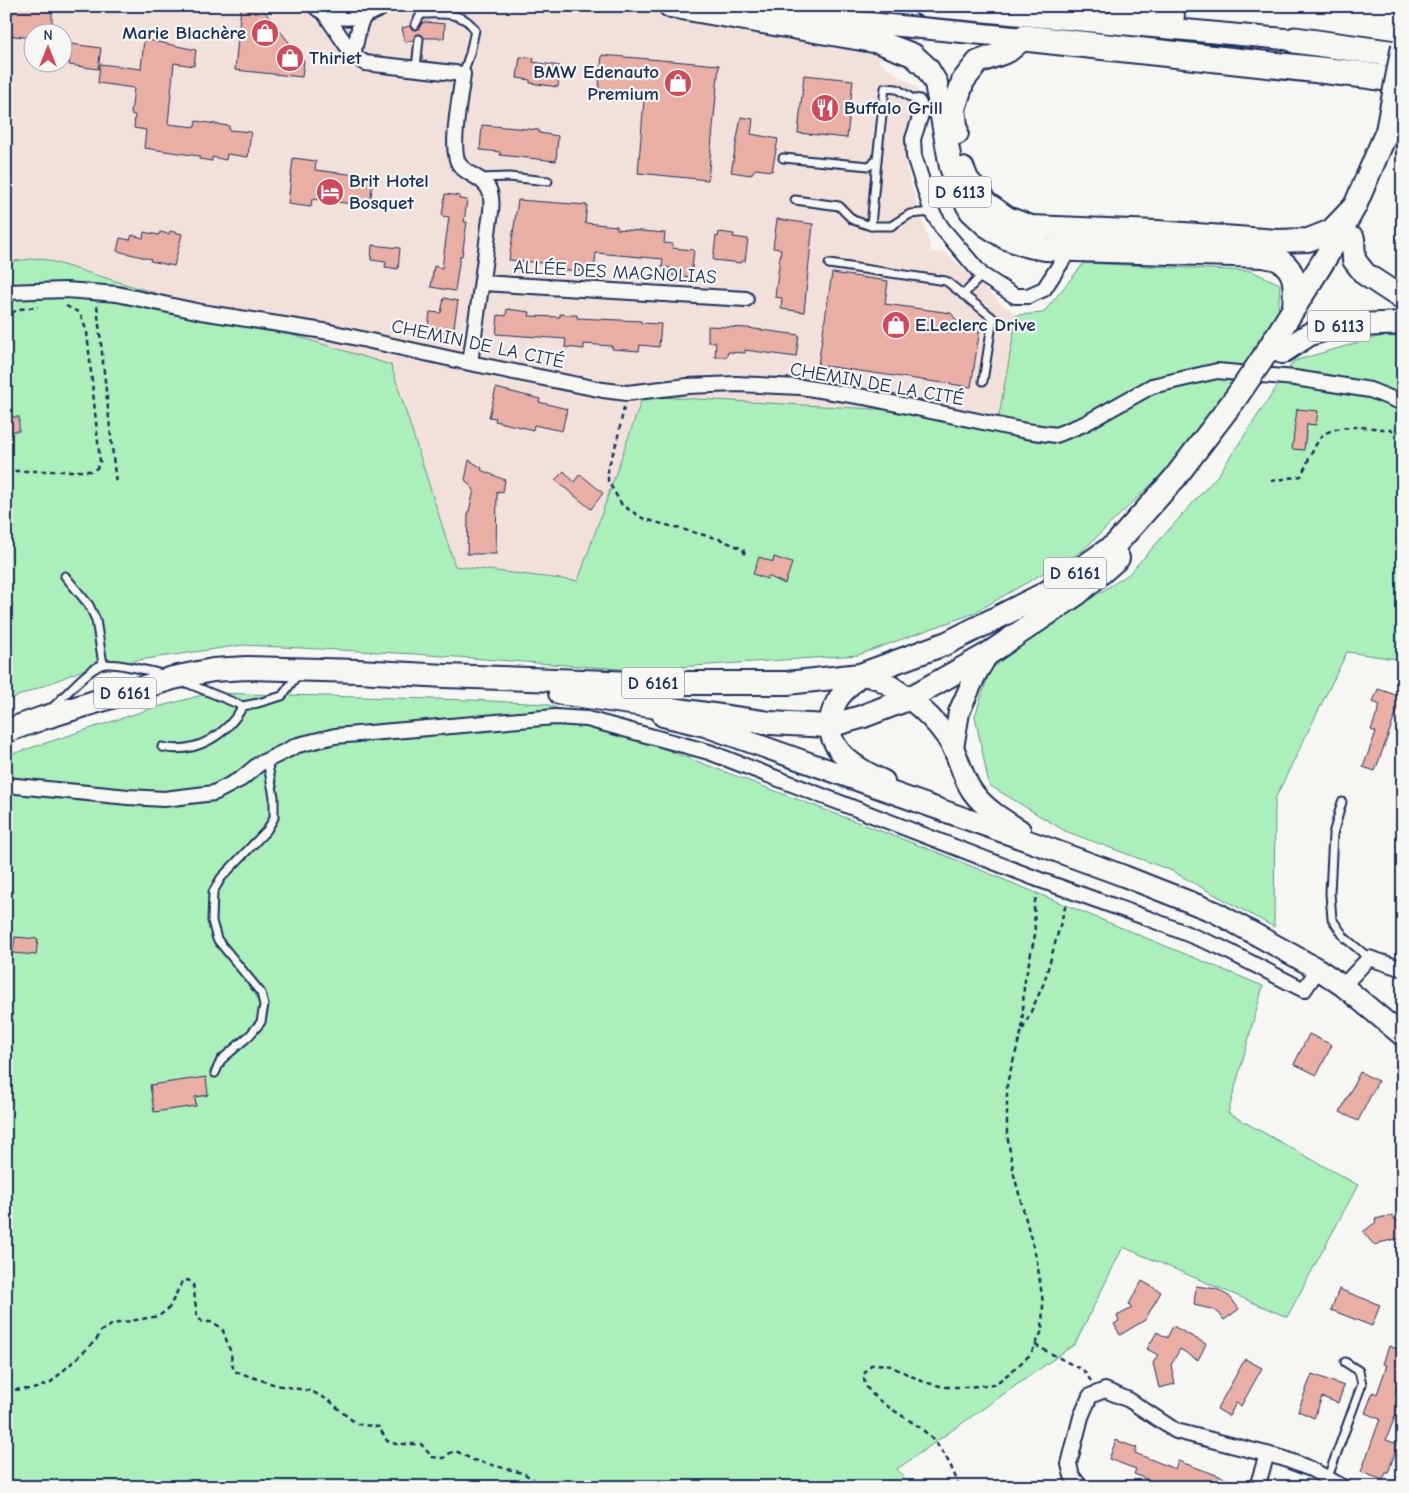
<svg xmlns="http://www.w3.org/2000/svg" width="1409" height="1493" viewBox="0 0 1409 1493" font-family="'Comic Neue',sans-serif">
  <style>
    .built { fill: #f2e1db; fill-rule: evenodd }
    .green { fill: #abf0bb; stroke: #63908c }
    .building { fill: #e9afa5; stroke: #1b2f5e }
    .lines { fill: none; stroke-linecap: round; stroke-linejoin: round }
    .lane-casing { stroke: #1b2f5e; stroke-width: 11 }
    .street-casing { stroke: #1b2f5e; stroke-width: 18 }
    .secondary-casing { stroke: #1b2f5e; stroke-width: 24 }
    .primary-casing { stroke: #1b2f5e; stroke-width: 26 }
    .highway-casing { stroke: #1b2f5e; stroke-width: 29 }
    .path { stroke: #1b2f5e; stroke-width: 2.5; stroke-dasharray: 5 4; stroke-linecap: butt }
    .lane { stroke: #f6f6f2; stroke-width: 7 }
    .street { stroke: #f6f6f2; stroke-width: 14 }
    .secondary { stroke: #f6f6f2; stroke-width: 20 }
    .primary { stroke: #f6f6f2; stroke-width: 22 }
    .highway { stroke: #f6f6f2; stroke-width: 25 }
    .primary-bridge-casing { stroke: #1b2f5e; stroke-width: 26; stroke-linecap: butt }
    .primary-bridge { stroke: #f6f6f2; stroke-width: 22 }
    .labels { text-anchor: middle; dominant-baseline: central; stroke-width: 4.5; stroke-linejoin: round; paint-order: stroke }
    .shield { fill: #f6f6f2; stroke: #5d6b8a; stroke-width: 1 }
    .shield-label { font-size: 18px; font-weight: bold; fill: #1b2f5e }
    .poi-label { font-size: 19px; font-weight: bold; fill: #1b2f5e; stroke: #f6f6f2; text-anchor: start }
    .street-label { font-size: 19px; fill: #1b2f5e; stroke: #f6f6f2 }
  </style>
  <rect width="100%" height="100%" fill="#f6f6f2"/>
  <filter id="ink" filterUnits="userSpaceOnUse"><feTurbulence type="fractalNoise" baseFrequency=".02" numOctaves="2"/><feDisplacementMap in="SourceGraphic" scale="10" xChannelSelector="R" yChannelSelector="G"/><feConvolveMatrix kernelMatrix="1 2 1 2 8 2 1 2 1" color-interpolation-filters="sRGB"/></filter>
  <g filter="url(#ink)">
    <!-- built -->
    <path class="built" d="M 6,6 L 894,6 L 879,62 L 918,88 L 915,111 L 904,149 L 907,170 L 932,252 L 945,252 L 1003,305 L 1017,315 L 999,416 L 643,396 L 578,581 L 455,566 L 391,365 L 40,258 L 6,262 ZM 32,32 L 62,32 L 62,62 L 32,62 Z"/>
    <!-- green -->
    <g class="green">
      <path d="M 40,258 L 391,365 L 455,566 L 578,581 L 643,396 L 999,416 L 1017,315 L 1043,313 L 1084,263 L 1251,271 L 1280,284 L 1278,315 L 1266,341 L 1181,456 L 1082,551 L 972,614 L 858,655 L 633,670 L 416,654 L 243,645 L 90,667 L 6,701 L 6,262 Z"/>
      <path d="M 1384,335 L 1403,339 L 1403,660 L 1347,652 L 1275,799 L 1274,927 L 1170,870 L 1065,831 L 989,785 L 975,716 L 990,670 L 1031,637 L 1129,574 L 1218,475 L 1294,361 Z"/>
      <path d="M 210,693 L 471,700 L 546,704 L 944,855 L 1263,986 L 1228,1113 L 1358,1185 L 1287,1317 L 1123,1247 L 1075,1344 L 897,1469 L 911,1487 L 6,1487 L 6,756 L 150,709 Z"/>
    </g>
    <!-- building -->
    <g class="building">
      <path d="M 6,6 L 47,6 L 52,12 L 52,32 L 32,32 L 32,38 L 6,35 Z"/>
      <path d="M 241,6 L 260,6 L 304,61 L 302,77 L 235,70 Z"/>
      <path d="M 425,22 L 445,24 L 444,38 L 424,38 L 419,34 L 415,36 L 414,40 L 405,42 L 402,28 L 410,26 L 412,29 L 416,30 L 419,28 L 422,23 Z"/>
      <path d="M 144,39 L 196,50 L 194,66 L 174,63 L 168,124 L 195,127 L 196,121 L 229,126 L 229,130 L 251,132 L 248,157 L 227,154 L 226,160 L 212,157 L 212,161 L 199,159 L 199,156 L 144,148 L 146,130 L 134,128 L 135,115 L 131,114 L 134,88 L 98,83 L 100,64 L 141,69 Z"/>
      <path d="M 71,44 L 101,48 L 98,69 L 69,65 Z"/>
      <path d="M 602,55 L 719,65 L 708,180 L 638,173 L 644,100 L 598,96 Z"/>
      <path d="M 520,57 L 534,58 L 533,62 L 560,66 L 558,87 L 530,83 L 530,80 L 517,78 Z"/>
      <path d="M 804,75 L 853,80 L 847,138 L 798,133 Z"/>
      <path d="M 741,117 L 753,119 L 751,134 L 778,139 L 772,171 L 755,169 L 751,175 L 731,172 Z"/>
      <path d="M 482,125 L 539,130 L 539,133 L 558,136 L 556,161 L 500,155 L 500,152 L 480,150 Z"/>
      <path d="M 293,158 L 316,161 L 315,170 L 373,177 L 370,206 L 312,199 L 311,207 L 288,204 Z"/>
      <path d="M 445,194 L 460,196 L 459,199 L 467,200 L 464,222 L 467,222 L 462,256 L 460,256 L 455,291 L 431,287 L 434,266 L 442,268 L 449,217 L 442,216 Z"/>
      <path d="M 518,200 L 587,205 L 585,223 L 617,226 L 617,229 L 665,233 L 664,243 L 673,244 L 672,248 L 694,250 L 691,277 L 670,275 L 671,268 L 662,267 L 663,259 L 596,253 L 594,272 L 553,269 L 553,264 L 509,260 Z"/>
      <path d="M 777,219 L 813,224 L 804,312 L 781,309 L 782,298 L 775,297 L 781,249 L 773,248 Z"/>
      <path d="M 170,231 L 182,234 L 174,266 L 150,261 L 151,259 L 117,251 L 120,238 L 130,240 L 132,235 L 143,238 L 144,232 L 159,235 L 160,232 L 169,234 Z"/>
      <path d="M 719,232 L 734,234 L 733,237 L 748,239 L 745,261 L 742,261 L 741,263 L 713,260 L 716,236 L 718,237 Z"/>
      <path d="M 372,245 L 400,248 L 398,269 L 385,267 L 386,262 L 371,260 Z"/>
      <path d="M 832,273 L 888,281 L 885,304 L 951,313 L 959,324 L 980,328 L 971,387 L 818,365 Z"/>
      <path d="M 444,298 L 458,301 L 453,333 L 428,327 L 430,312 L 441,313 Z"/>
      <path d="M 507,309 L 530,312 L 529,316 L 560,317 L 560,314 L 568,315 L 577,315 L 577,318 L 641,321 L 641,323 L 661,324 L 659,347 L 640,345 L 639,351 L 612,349 L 612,346 L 584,344 L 584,349 L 565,347 L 566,339 L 496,334 L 498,315 L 506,316 Z"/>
      <path d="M 708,326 L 747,328 L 799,335 L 796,357 L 745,350 L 745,353 L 728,352 L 727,357 L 715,357 L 716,342 L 708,342 Z"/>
      <path d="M 496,388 L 540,399 L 539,402 L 567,409 L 562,431 L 534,425 L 533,430 L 495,421 L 496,418 L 489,417 Z"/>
      <path d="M 1297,409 L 1318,411 L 1316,425 L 1307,424 L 1304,450 L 1292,449 Z"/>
      <rect x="6" y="417" width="13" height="14"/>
      <path d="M 469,460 L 482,468 L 481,470 L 505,480 L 503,492 L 497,491 L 496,554 L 467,554 L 468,515 L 474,490 L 465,480 Z"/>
      <path d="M 564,471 L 574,482 L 580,474 L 603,493 L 591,509 L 555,480 Z"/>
      <path d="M 759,557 L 773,562 L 774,557 L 792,563 L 785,584 L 768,576 L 767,579 L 753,574 Z"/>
      <path d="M 1378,689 L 1402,697 L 1375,771 L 1363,767 L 1376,732 L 1371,730 L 1380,705 L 1373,702 Z"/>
      <path d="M 15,937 L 38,939 L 36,955 L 13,953 Z"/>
      <path d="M 1309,1034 L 1332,1045 L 1317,1075 L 1294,1064 Z"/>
      <path d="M 1360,1072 L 1378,1081 L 1358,1121 L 1340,1112 Z"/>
      <path d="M 206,1077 L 208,1095 L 195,1097 L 196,1106 L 154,1112 L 150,1085 Z"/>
      <path d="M 1393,1215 L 1394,1219 L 1403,1222 L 1403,1241 L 1396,1239 L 1379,1243 L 1375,1246 L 1363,1232 L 1376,1222 L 1375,1219 Z"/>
      <path d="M 1142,1281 L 1161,1292 L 1145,1320 L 1120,1335 L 1114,1324 L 1119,1321 L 1117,1316 L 1132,1308 L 1129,1304 Z"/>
      <path d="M 1196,1286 L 1217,1289 L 1230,1297 L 1239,1309 L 1224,1320 L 1219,1313 L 1211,1309 L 1194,1305 Z"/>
      <path d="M 1339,1289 L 1380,1305 L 1372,1326 L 1331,1310 Z"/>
      <path d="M 1173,1326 L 1206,1344 L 1198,1360 L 1180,1349 L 1171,1365 L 1175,1384 L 1159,1388 L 1153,1363 L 1158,1355 L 1147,1349 L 1157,1332 L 1167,1338 Z"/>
      <path d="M 1389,1346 L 1403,1351 L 1403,1372 L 1395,1393 L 1403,1396 L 1386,1440 L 1398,1444 L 1388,1473 L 1386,1473 L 1383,1480 L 1361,1472 L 1380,1419 L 1365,1413 L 1373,1392 L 1377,1394 L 1387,1365 L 1383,1364 Z"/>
      <path d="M 1245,1359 L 1262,1368 L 1241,1406 L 1236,1403 L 1229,1416 L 1217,1409 Z"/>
      <path d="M 1312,1374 L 1344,1386 L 1338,1403 L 1322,1397 L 1314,1418 L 1298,1411 Z"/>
      <path d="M 1116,1440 L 1137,1448 L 1135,1453 L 1175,1469 L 1178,1461 L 1244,1485 L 1243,1487 L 1167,1487 L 1134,1474 L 1136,1469 L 1109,1459 Z"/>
    </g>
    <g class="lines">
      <defs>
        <g id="lane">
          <path d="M 415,25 L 421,14 C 441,14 464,11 475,30 L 470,53 L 463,74"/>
          <path d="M 416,68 L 419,39"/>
          <path d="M 783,158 L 869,166 L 877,160 L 885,88 L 897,89 L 918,102"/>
          <path d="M 480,178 L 509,177 L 548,181"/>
          <path d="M 795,200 L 839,206 L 853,220 L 871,226 L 891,226 L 910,214 L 932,212"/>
          <path d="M 871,226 L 877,160"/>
          <path d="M 829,264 L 946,281 L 993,318 L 983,381"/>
          <path d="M 963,295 L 982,275"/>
          <path d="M 65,576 L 89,605 L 96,620 L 103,664"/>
          <path d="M 184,682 L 243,706 L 258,703 L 282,696 L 298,674"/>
          <path d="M 54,706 C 67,694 85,672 101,665 C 111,661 150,671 162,674"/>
          <path d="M 162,747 C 195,755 227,735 243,706"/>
          <path d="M 1342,802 L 1333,834 L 1330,893 L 1332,919 L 1345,938 L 1369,958"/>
          <path d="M 215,1073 L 221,1060 L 250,1035 L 261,1022 L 264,1005 L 261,993 L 217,939 L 212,921 L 213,892 L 221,878 L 267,830 L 274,818 L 274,797 L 267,760"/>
          <path d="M 1328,1477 L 1362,1384 L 1359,1371 L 1345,1362"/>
        </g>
        <g id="street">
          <path d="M 321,8 L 353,55 L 365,63 L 463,74 C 461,93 449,149 459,164 C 467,176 485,177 490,192 C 494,205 489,221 488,234 C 483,277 476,320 470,363"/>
          <path d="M 353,55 L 360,24 L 366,13"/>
          <path d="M 918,102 L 922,111 L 913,139 L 914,156 L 932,212 L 942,228 L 982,275 L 1015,296 L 1028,296 L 1044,289 L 1070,249 L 1068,247"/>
          <path d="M 482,283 L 746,299"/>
          <path d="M 6,292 L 66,290 L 117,294 L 201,312 L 330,332 L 470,363 L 603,390 L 627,393 L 688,386 L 736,384 L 801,387 L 864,397 L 1026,431 L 1056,435 L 1084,424 L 1152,386 L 1217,371 L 1295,378 L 1370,390 L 1403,403"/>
          <path d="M 6,785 L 128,797 L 164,799 L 214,793 L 241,779 L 259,764 L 298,745 L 335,736 L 555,717 L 587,719 L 709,752 L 1040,880 L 1150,919 L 1220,947 L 1304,990 L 1318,969"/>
          <path d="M 1343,986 L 1369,958 L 1403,969"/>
          <path d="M 1082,1487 L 1079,1485 L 1072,1476 L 1069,1464 L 1081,1417 L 1090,1396 L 1105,1390 L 1129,1400 L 1176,1431 L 1282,1458 L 1311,1469 L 1343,1487"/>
          <path d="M 1257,1487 L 1267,1454"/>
        </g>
        <g id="secondary">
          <path d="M 319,6 C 339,19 358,17 379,6"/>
          <path d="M 924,6 L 1295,40"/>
          <path d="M 1118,6 L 1174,16"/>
          <path d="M 756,12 L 1024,38"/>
          <path d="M 663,716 L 705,726 L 1048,848 L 1124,876 L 1215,912 L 1318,969 L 1343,986 L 1403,1036"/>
          <path d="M 953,748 L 959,712 L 976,674 L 988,654"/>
          <path d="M 884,781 C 851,766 814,742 837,701 C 842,692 853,683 860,675 C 866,676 873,677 879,679 C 906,694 937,718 952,746 C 960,761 962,776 972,791 C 984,808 1002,819 1020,830"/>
        </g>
        <g id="primary">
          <path d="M 670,6 L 879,42 L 913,55 L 927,68 L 936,83 L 951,167 L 960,192 L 971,211 L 986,225 L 1006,238 L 1028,246 L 1045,249 L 1263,256 C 1268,257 1275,258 1279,260 C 1298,271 1295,290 1294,308"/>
          <path d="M 957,133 L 954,109 L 963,81 L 978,62 L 1008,51 L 1024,38"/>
          <path d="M 963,169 L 967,179 L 986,203 L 1007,218 L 1031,227 L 1157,232 L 1277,241 L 1308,240 L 1331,231 L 1355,206"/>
          <path d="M 1353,239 L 1354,260 L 1365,274 L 1403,299"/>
          <path d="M 1282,352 L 1310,334 L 1338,326 L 1403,323"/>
          <path d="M 1261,361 L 1334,244 L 1355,206 L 1387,131"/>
          <path d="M 560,693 L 770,723 L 829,726 L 861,717 L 908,699 L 988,654 L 1077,594 L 1118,558"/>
          <path d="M 6,731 L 43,718 L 173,678 L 213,670 L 247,668 L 358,671 L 445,676 L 635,683 L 787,683 L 860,675 L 947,643 L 1046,593 L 1115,545 L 1174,479 L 1235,399"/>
        </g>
        <g id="highway">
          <path d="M 1024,38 L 1365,75 L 1403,81"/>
          <path d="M 1295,40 L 1403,55"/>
        </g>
      </defs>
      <!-- lane casing -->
      <use href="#lane" class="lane-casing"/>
      <!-- street casing -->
      <use href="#street" class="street-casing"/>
      <!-- secondary casing -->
      <use href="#secondary" class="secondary-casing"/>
      <!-- primary casing -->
      <use href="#primary" class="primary-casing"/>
      <!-- highway casing -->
      <use href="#highway" class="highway-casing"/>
      <!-- path -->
      <g class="path">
        <path d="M 97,306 L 116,484"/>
        <path d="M 6,319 L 7,315 L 20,309 L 38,307"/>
        <path d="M 624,407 L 617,441 L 608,468 L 608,481 L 622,505 L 644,519 L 719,539 L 743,549 L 745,555"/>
        <path d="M 6,467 L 15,471 L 92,471 L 97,468 L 100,462 L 87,332 L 80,313 L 66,306"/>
        <path d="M 1271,481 L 1301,476 C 1305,468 1317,439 1323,435 C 1342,421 1381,429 1403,432"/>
        <path d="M 1023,1029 L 1044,983 L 1066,904"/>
        <path d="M 1035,1345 L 1084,1371 L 1091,1381"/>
        <path d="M 6,1390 L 33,1389 L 50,1383 L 88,1348 L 97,1339 L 101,1331 L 113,1324 L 159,1316 L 169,1308 L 182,1282 L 188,1280 L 193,1283 L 197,1316 L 202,1322 L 212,1322 L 222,1328 L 231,1353 L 232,1364 L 234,1371 L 276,1385 L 311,1391 L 330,1401 L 343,1413 L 357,1424 L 379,1427 L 387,1441 L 396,1444 L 421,1444 L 432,1457 L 444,1458 L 450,1453 L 456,1451 L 473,1460 L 523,1473 L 546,1487"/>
        <path d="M 959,1487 C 952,1465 942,1447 924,1431 C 909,1418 876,1403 866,1386 C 864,1382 864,1378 864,1374 L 871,1365 L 886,1364 L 924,1382 L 944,1387 L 969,1387 L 995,1384 L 1012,1371 L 1031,1354 L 1042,1331 L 1043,1303 L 1037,1261 L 1014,1175 L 1007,1134 L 1007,1083 L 1022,1030 L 1024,985 L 1035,935 L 1034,905 L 1037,894"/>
      </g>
      <!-- lane -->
      <use href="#lane" class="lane"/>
      <!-- street -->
      <use href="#street" class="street"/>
      <!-- secondary -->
      <use href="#secondary" class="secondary"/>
      <!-- primary -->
      <use href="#primary" class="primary"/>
      <!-- highway -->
      <use href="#highway" class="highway"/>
      <defs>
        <g id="primary-bridge">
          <path d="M 1387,131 L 1403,46"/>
          <path d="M 1235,399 L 1261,361"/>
        </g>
      </defs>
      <!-- primary-bridge casing -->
      <use href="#primary-bridge" class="primary-bridge-casing"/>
      <!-- primary-bridge -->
      <use href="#primary-bridge" class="primary-bridge"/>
    </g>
  </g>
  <!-- icons -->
  <defs>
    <symbol id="shop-disc" viewBox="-11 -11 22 22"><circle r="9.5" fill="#d1495b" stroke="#f6f6f2"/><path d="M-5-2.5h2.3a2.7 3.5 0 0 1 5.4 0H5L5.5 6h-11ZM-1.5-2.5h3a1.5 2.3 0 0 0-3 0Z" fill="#fff"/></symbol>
    <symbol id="restaurant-disc" viewBox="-11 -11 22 22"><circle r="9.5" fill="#d1495b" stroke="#f6f6f2"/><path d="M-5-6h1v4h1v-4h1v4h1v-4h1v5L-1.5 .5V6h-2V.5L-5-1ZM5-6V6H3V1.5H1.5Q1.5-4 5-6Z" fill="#fff"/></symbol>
    <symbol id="hotel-disc" viewBox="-11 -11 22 22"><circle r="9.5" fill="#d1495b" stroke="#f6f6f2"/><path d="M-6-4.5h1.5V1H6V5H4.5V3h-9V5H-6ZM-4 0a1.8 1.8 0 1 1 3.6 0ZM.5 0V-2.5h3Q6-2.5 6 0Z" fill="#fff"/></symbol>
  </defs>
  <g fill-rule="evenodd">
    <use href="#shop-disc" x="249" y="17" width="32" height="32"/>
    <use href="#shop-disc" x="274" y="42" width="32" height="32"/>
    <use href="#shop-disc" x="662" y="67" width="32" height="32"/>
    <use href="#restaurant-disc" x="809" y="92" width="32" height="32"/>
    <use href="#hotel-disc" x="314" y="176" width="32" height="32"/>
    <use href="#shop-disc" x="880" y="309" width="32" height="32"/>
  </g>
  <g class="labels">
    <!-- shield labels -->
    <g class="shield">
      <rect x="929" y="176.5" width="62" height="31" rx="4"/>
      <rect x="1308" y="310.5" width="62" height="31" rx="4"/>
      <rect x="1044" y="557.5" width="62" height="31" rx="4"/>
      <rect x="622" y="667.5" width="62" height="31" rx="4"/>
      <rect x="94" y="677.5" width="62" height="31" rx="4"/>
    </g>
    <g class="shield-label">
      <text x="960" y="192">D 6113</text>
      <text x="1339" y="326">D 6113</text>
      <text x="1075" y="573">D 6161</text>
      <text x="653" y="683">D 6161</text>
      <text x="125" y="693">D 6161</text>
    </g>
    <!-- poi labels -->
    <g class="poi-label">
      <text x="246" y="33" text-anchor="end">Marie Blachère</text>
      <text x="309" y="58">Thiriet</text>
      <text x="659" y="72" text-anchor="end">BMW Edenauto<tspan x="659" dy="22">Premium</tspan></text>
      <text x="844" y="108">Buffalo Grill</text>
      <text x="349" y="181">Brit Hotel<tspan x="349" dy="22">Bosquet</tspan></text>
      <text x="915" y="325">E.Leclerc Drive</text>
    </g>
    <!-- street labels -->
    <g class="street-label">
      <text transform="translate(615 272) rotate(3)">ALLÉE DES MAGNOLIAS</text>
      <text transform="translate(478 344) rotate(12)">CHEMIN DE LA CITÉ</text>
      <text transform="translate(877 384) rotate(10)">CHEMIN DE LA CITÉ</text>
    </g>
  </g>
  <!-- margin -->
  <rect width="1409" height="1493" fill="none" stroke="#f6f6f2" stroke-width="25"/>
  <rect x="12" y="12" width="1384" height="1468" fill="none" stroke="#1b2f5e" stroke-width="2" filter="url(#ink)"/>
  <!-- north arrow -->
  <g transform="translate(48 48)"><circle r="24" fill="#f6f6f2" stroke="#9ea6b7"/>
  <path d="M0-4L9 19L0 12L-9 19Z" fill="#d1495b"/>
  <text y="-8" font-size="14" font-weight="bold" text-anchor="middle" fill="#1b2f5e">N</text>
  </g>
</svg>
